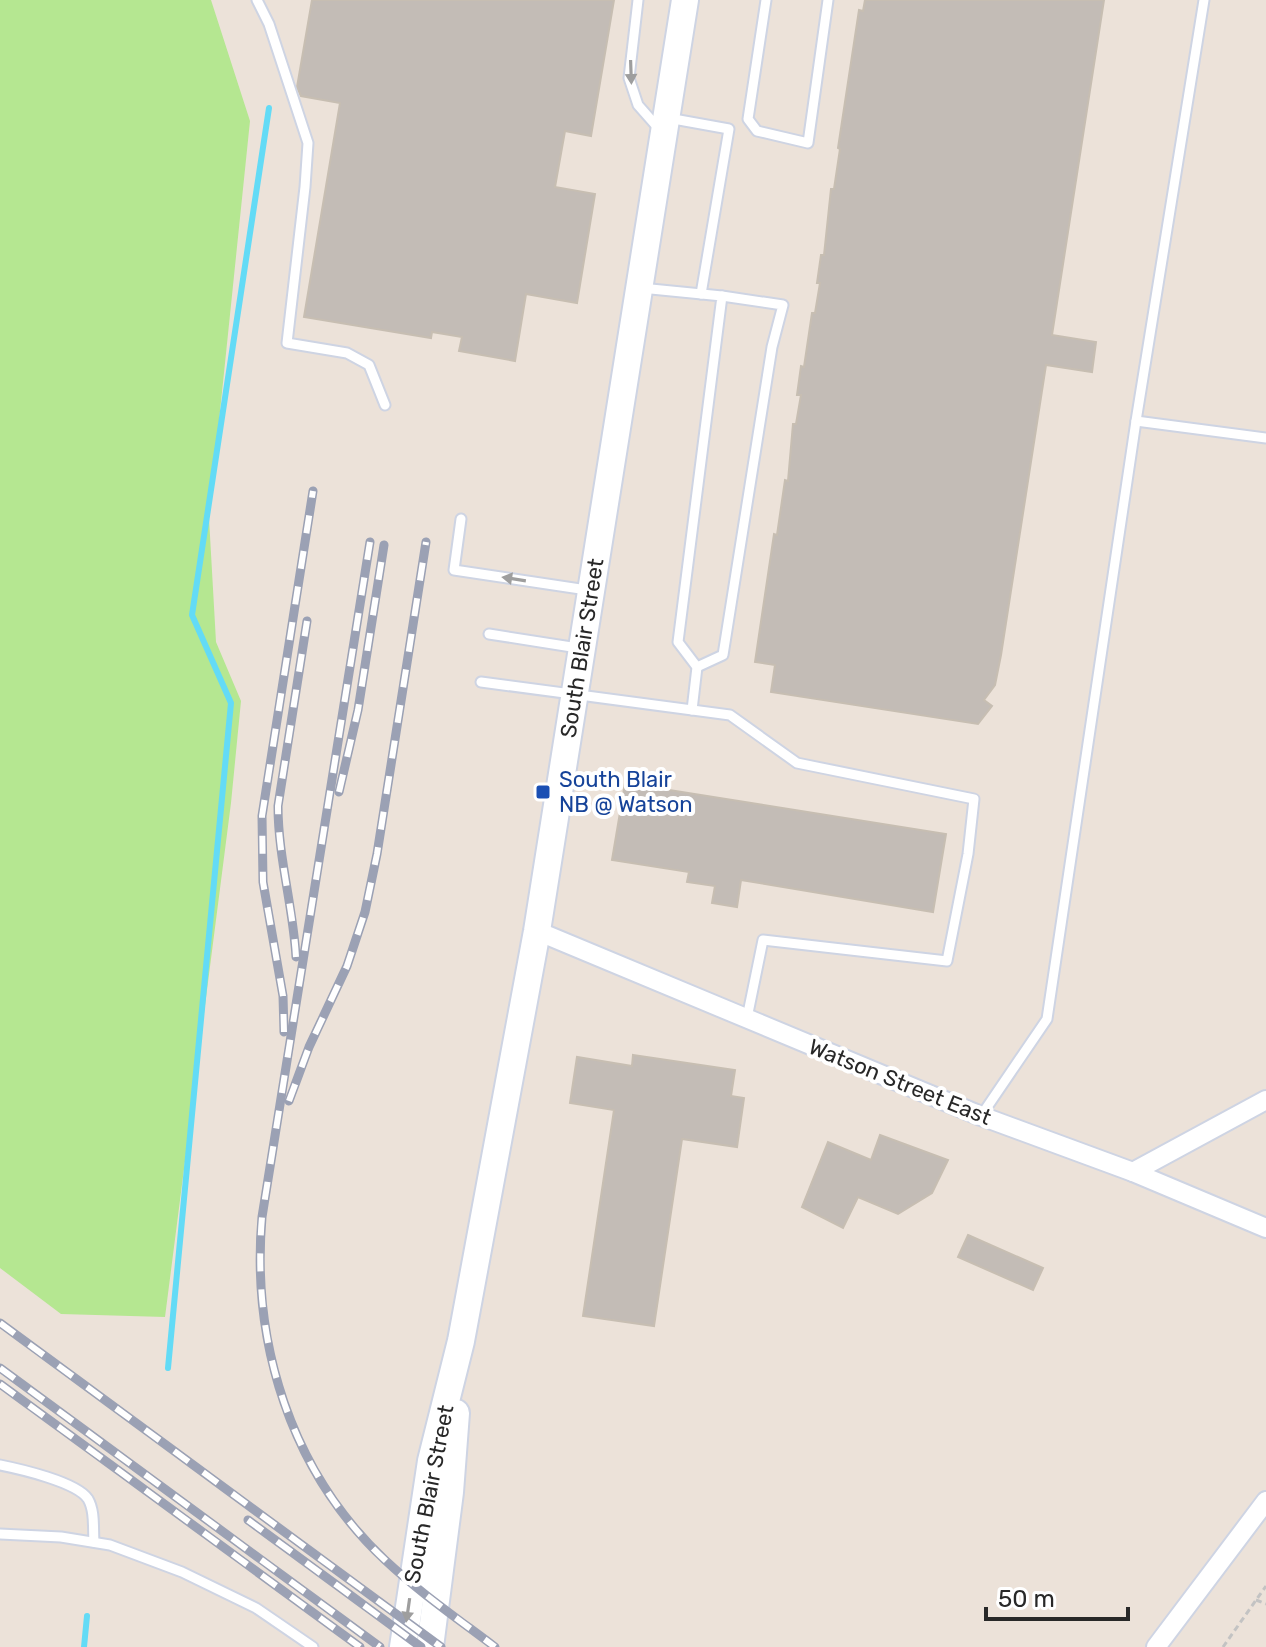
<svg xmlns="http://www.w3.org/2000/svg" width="1266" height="1647" viewBox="0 0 1266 1647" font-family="Rubik,sans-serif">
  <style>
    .green { fill: #b5e791 }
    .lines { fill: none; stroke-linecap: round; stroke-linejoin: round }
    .stream { stroke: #63dbf6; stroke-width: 6 }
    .building { fill: #c3bcb6; stroke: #c7beb2; stroke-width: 2 }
    .lane-casing { stroke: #ced4e3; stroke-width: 13 }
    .street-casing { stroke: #ced4e3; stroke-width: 22 }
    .secondary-casing { stroke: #ced4e3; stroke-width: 30 }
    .path { stroke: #c3c3c3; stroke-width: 3; stroke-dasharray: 6 4; stroke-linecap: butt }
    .lane { stroke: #fff; stroke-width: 9 }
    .street { stroke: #fff; stroke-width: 18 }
    .secondary { stroke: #fff; stroke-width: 26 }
    .rail-casing { stroke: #9ba1b4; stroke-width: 9 }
    .rail { stroke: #fff; stroke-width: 6; stroke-dasharray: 18; stroke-linecap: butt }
    .oneway { fill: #9e9e9e }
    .transit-dot { fill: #1a4fb4; stroke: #fff; stroke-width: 3 }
    .labels { text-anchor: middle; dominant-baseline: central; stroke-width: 8; stroke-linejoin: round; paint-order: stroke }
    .street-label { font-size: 22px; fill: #282828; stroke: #fff }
    .transit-label { font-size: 22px; fill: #164399; stroke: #fff; text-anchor: start }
  </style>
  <rect width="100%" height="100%" fill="#ece2d9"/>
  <!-- green -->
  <path class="green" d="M 0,0 L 211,0 L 250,121 L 209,518 L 216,642 L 241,701 L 231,803 L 165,1317 L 61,1314 L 0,1268 Z"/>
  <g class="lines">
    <!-- stream -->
    <g class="stream">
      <path d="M 168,1368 L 231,703 L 192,615 L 269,108"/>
      <path d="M 84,1647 L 87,1616"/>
    </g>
  </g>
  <!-- building -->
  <g class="building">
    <path d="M 312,0 L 614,0 L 591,136 L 565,131 L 555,187 L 595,194 L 577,303 L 526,294 L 515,361 L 459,351 L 462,337 L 432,332 L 431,338 L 304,317 L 340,103 L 301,96 L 297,87 Z"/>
    <path d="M 865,0 L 1104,0 L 1052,335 L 1096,342 L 1092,372 L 1046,365 L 1001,655 L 995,685 L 984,700 L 992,706 L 978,724 L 771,692 L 775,665 L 755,662 L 774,534 L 777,535 L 785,480 L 788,481 L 793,424 L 796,424 L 801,395 L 797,395 L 801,366 L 804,367 L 812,313 L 815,313 L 820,283 L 817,283 L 821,255 L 824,255 L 831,189 L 834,189 L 840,149 L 838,148 L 859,10 L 863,11 Z"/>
    <path d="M 625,783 L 946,834 L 933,912 L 741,880 L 737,907 L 712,903 L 715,886 L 687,882 L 689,872 L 612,860 Z"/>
    <path d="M 633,1055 L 735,1070 L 731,1096 L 744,1098 L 737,1147 L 682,1139 L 654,1326 L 583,1316 L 614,1110 L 570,1103 L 577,1057 L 632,1066 Z"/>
    <path d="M 880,1135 L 948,1160 L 932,1193 L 898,1214 L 858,1197 L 843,1228 L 802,1207 L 828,1142 L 871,1160 Z"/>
    <path d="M 968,1235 L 1043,1268 L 1033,1290 L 958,1257 Z"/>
  </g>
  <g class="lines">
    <defs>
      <g id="lane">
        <path d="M 257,0 L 269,24 L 308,143 L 305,187 L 287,343 L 347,353 L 369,365 L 385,405"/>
        <path d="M 638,0 L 629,78 L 638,105 L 660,130"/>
        <path d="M 766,0 L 748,119 L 757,131 L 808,143 L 828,0"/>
        <path d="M 668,118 L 729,129 L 701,294"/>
        <path d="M 641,288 L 722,296 L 678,642 L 697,667 L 692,710"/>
        <path d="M 1136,421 L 1266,438"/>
        <path d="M 461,519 L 454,570 L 587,590"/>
        <path d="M 489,634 L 578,648"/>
        <path d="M 697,667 L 723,655 L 772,347 L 783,305 L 722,296"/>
        <path d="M 481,682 L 730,715 L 797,763 L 974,799 L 968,854 L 947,961 L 763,940 L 747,1018"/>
        <path d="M 981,1116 L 1047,1019 L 1136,421 L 1204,0"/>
        <path d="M 0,1465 C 20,1469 77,1482 88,1499 C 95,1511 93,1528 94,1542"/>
        <path d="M 0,1534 L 61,1537 L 110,1545 L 182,1572 L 256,1608 L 313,1647"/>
      </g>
      <g id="street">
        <path d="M 537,931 L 981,1116 L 1133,1172 L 1266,1228"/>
        <path d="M 1133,1172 L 1266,1100"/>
        <path d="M 1156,1647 L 1266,1501"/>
      </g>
      <g id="secondary">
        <path d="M 403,1647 L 431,1461 L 461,1341 L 537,931 L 685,0"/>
        <path d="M 430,1647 L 450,1492 L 456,1413"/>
      </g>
    </defs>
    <!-- lane casing -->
    <use href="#lane" class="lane-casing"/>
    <!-- street casing -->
    <use href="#street" class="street-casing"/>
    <!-- secondary casing -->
    <use href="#secondary" class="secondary-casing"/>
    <!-- path -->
    <g class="path">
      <path d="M 1256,1600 L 1266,1604"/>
      <path d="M 1223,1647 L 1266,1586"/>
    </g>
    <!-- lane -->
    <use href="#lane" class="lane"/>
    <!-- street -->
    <use href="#street" class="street"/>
    <!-- secondary -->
    <use href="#secondary" class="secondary"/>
    <defs>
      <g id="rail">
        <path d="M 370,542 L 262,1217 C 251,1343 291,1472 385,1560 C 419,1592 458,1619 495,1647"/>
        <path d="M 339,792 L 358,710 L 384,545"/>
        <path d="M 296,957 C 293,906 278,857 278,806 L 307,621"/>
        <path d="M 284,1032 L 283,996 L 263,882 L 262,816 L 313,491"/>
        <path d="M 289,1101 L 309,1047 L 347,966 L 365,912 L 377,854 L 426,542"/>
        <path d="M 0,1323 L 441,1647"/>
        <path d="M 0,1368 L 380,1647"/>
        <path d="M 0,1384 L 360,1647"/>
        <path d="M 248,1520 L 421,1647"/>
      </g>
    </defs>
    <!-- rail casing -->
    <use href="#rail" class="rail-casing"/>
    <!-- rail -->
    <use href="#rail" class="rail"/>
  </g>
  <!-- one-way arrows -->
  <defs><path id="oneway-solid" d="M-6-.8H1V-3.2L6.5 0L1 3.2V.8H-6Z" transform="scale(2)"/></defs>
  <g class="oneway">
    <use href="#oneway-solid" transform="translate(631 72) rotate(88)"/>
    <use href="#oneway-solid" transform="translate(514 579) rotate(-171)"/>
    <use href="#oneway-solid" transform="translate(408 1610) rotate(98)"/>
  </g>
  <!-- markers -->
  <rect class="transit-dot" x="535" y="784" width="16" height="16" rx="4"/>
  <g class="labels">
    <!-- street labels -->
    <g class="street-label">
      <text transform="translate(582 648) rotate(-81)">South Blair Street</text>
      <text transform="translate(900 1082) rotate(22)">Watson Street East</text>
      <text transform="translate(429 1494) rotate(-79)">South Blair Street</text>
    </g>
    <!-- transit labels -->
    <g class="transit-label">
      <text x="559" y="779">South Blair<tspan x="559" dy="25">NB @ Watson</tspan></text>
    </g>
  </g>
  <!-- scale -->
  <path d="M986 1607v12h142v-12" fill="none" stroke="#282828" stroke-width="4"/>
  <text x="998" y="1607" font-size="24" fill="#282828" stroke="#ffffff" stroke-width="6" paint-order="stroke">50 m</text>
</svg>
